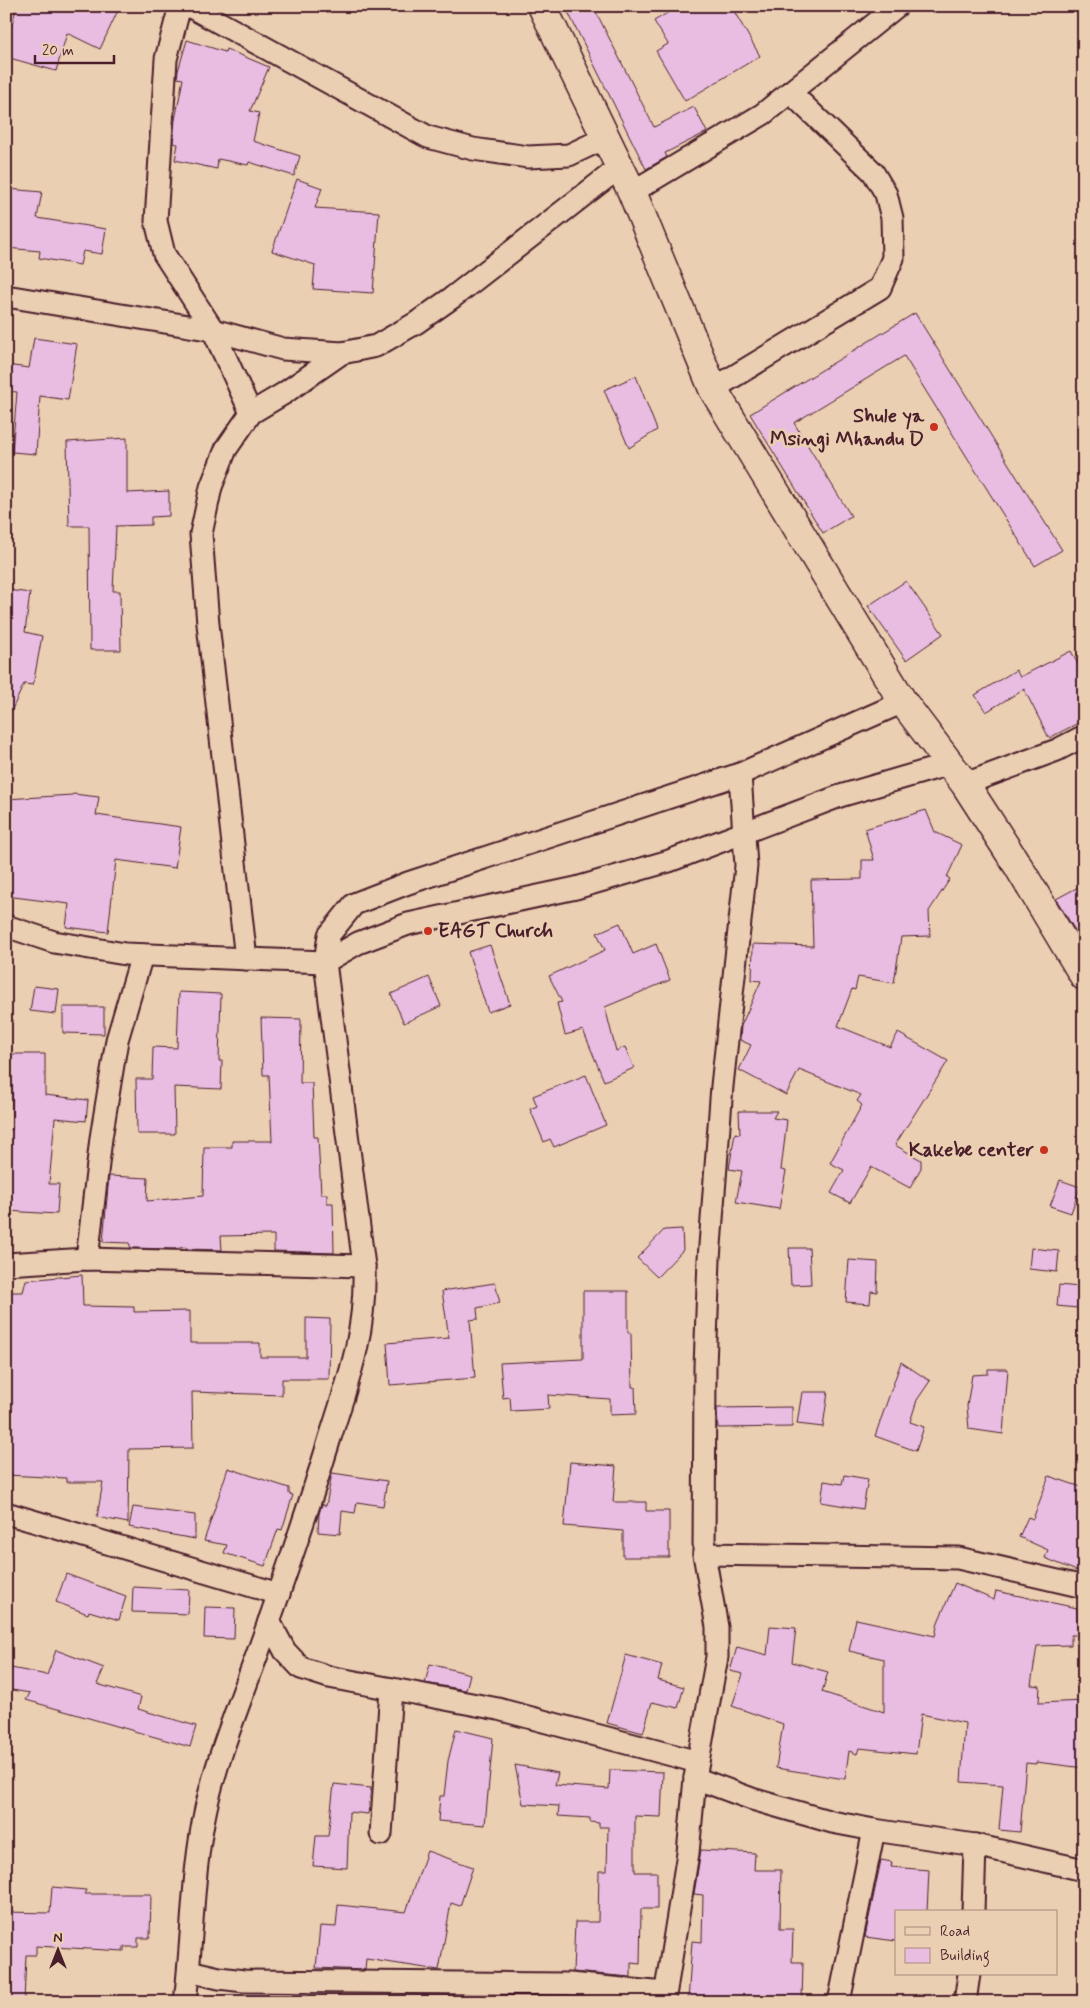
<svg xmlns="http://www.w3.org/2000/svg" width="1090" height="2008" viewBox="0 0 1090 2008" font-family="Mynerve,sans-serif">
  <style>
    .building { fill: #e9bde2; stroke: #4a1f2b }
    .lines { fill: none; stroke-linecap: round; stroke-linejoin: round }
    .minor-casing { stroke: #4a1f2b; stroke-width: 25 }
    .tertiary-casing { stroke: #4a1f2b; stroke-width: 31 }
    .minor { stroke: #ebcfb2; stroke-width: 21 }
    .tertiary { stroke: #ebcfb2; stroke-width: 28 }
    .poi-dot { fill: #c8321e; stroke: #ebcfb2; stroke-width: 2 }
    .labels { text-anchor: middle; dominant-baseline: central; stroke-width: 5; stroke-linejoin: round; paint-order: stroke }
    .poi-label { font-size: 20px; font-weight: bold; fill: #4a1f2b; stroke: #ebcfb2; text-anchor: end }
  </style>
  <rect width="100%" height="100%" fill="#ebcfb2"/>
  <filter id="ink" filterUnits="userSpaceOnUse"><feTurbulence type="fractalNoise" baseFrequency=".02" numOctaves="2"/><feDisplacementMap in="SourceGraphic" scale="10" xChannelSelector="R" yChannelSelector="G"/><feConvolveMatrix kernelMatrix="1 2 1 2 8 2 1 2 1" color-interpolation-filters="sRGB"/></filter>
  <g filter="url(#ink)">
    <!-- building -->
    <g class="building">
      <path d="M 17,6 L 120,6 L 100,49 L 67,33 L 56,71 L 6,57 L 6,44 Z"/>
      <path d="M 565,6 L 593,6 L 654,127 L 694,107 L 707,132 L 665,153 L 667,157 L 646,169 Z"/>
      <path d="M 679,6 L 731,6 L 760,56 L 685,101 L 656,51 L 668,44 L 654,21 Z"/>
      <path d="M 187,40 L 225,52 L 226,49 L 269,67 L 250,111 L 259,113 L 253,141 L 300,156 L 294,176 L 249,162 L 248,165 L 218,159 L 217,169 L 175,160 L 178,144 L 173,143 L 175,120 L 183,79 L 177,78 L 178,71 Z"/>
      <path d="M 297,179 L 322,188 L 315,208 L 379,212 L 373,293 L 313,289 L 315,265 L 272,251 Z"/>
      <path d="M 8,189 L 42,192 L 37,218 L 106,229 L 102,254 L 83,251 L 80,265 L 39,258 L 40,251 L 6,248 Z"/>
      <path d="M 915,313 L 1062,550 L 1035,566 L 904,356 L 794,423 L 851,516 L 823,533 L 750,414 Z"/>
      <path d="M 34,338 L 77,344 L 68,400 L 40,396 L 36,454 L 12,452 L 17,392 L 6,391 L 6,365 L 29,368 Z"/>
      <path d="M 636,376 L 657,430 L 629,448 L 604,390 Z"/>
      <path d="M 127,438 L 127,493 L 169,491 L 169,516 L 151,517 L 151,525 L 116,526 L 113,591 L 120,591 L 121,650 L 90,650 L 89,526 L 69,526 L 67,442 Z"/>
      <path d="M 906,581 L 943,634 L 906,660 L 868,606 Z"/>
      <path d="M 8,590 L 30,593 L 25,632 L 42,636 L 33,685 L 24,684 L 6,722 L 6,608 Z"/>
      <path d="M 1071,651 L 1084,676 L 1084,720 L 1049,738 L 1024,689 L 986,712 L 975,695 L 1016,670 L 1020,677 Z"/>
      <path d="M 73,794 L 99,797 L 96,815 L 181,827 L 175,868 L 116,860 L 108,932 L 66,927 L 69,904 L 6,896 L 6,799 L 72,795 Z"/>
      <path d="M 926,810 L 935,832 L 962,845 L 947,877 L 950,879 L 929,911 L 930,936 L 901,937 L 894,983 L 858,977 L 855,990 L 852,989 L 838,1026 L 890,1047 L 898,1033 L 948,1061 L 895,1145 L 921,1160 L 921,1168 L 910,1188 L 871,1167 L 850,1203 L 831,1193 L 844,1170 L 830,1163 L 862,1105 L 857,1101 L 861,1095 L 799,1070 L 786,1095 L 739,1070 L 751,1045 L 740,1040 L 741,1026 L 761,981 L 752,980 L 753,944 L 813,946 L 811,880 L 862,879 L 862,860 L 874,860 L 865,829 Z"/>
      <path d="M 1084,884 L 1084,945 L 1056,899 Z"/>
      <path d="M 620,923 L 633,954 L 656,944 L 670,980 L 605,1007 L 616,1051 L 625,1047 L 634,1068 L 604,1081 L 583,1030 L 565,1035 L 557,1003 L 562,1002 L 549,976 L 605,950 L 597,933 Z"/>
      <path d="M 490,945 L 510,1004 L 488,1012 L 468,952 Z"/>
      <path d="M 429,977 L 441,1006 L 404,1023 L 391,994 Z"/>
      <path d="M 34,986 L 59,989 L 56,1014 L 30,1011 Z"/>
      <path d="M 179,992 L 221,994 L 219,1061 L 222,1061 L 221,1089 L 174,1087 L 175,1134 L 137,1134 L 136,1079 L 152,1079 L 153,1047 L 177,1048 Z"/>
      <path d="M 63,1007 L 104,1007 L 104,1034 L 63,1033 Z"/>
      <path d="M 261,1018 L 301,1019 L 300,1083 L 312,1083 L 314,1137 L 318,1137 L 321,1194 L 327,1194 L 327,1203 L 333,1203 L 334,1253 L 274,1251 L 274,1235 L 221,1236 L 222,1250 L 187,1249 L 186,1247 L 174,1249 L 131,1248 L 129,1243 L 103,1242 L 109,1176 L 148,1178 L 147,1201 L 203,1196 L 204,1147 L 232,1147 L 232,1141 L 272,1141 L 269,1075 L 263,1075 Z"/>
      <path d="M 6,1054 L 45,1054 L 45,1095 L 88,1100 L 86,1121 L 55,1118 L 49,1184 L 59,1184 L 57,1214 L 6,1211 L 6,1129 L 12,1130 L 12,1082 L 6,1081 Z"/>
      <path d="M 586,1075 L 606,1125 L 554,1147 L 550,1139 L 544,1142 L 530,1109 L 537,1106 L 533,1096 Z"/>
      <path d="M 739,1111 L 777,1111 L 773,1118 L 787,1120 L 781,1170 L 786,1171 L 779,1209 L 736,1202 L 742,1171 L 729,1169 L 735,1133 L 740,1134 Z"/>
      <path d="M 1060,1180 L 1080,1187 L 1071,1213 L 1050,1206 Z"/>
      <path d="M 682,1229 L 683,1250 L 657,1277 L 637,1258 L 664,1230 Z"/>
      <path d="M 789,1248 L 809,1248 L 811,1284 L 791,1285 Z"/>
      <path d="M 1031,1248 L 1059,1251 L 1057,1272 L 1029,1269 Z"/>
      <path d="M 849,1260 L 878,1262 L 877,1292 L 871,1291 L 870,1304 L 846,1302 Z"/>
      <path d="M 82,1275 L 83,1306 L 134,1307 L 134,1312 L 190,1311 L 190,1343 L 260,1343 L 260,1357 L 306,1357 L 306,1318 L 330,1319 L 329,1379 L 282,1379 L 282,1395 L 192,1392 L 193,1448 L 129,1449 L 128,1523 L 97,1517 L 103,1482 L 66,1482 L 66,1478 L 6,1475 L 6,1292 L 23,1292 L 26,1280 Z"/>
      <path d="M 495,1283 L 500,1303 L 477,1308 L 478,1319 L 470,1320 L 475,1378 L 390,1385 L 387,1343 L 449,1338 L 442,1291 Z"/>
      <path d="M 1059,1285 L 1079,1287 L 1077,1308 L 1057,1306 Z"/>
      <path d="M 583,1291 L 628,1291 L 628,1333 L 631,1333 L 632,1387 L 635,1387 L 636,1414 L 610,1415 L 610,1399 L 548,1395 L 549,1409 L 511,1411 L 510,1397 L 503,1398 L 500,1363 L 583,1359 Z"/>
      <path d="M 901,1362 L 930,1381 L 917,1400 L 910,1422 L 924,1427 L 916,1451 L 875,1436 Z"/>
      <path d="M 988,1369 L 1008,1369 L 1003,1434 L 969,1429 L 967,1406 L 972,1375 L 988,1374 Z"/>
      <path d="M 802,1392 L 828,1392 L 823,1427 L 797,1424 Z"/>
      <path d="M 792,1407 L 792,1427 L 718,1428 L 717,1408 Z"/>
      <path d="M 570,1462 L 616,1466 L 613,1502 L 646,1502 L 646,1511 L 669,1511 L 669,1557 L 623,1557 L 623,1531 L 564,1526 Z"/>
      <path d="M 228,1468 L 289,1488 L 289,1494 L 293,1495 L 282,1530 L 278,1529 L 265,1566 L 224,1553 L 227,1545 L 204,1541 Z"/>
      <path d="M 332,1473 L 387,1481 L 383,1506 L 357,1502 L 355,1513 L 342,1511 L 340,1534 L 318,1532 L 319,1514 L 322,1504 L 326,1506 Z"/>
      <path d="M 844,1475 L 868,1479 L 863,1509 L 821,1502 L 824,1481 L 842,1484 Z"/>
      <path d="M 1049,1476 L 1084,1488 L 1084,1574 L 1045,1558 L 1048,1550 L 1019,1537 L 1028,1517 L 1033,1519 Z"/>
      <path d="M 133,1507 L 195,1515 L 195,1539 L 129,1527 Z"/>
      <path d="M 66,1574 L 126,1596 L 119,1620 L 89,1611 L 88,1614 L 56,1602 Z"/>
      <path d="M 955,1583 L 994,1600 L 996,1591 L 1077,1608 L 1078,1635 L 1071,1635 L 1071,1645 L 1037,1646 L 1031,1685 L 1040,1686 L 1039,1703 L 1084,1701 L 1084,1768 L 1036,1762 L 1036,1764 L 1026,1763 L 1020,1832 L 999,1830 L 1003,1785 L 961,1782 L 965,1723 L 921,1714 L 916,1754 L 859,1748 L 857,1754 L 849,1751 L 845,1779 L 776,1768 L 783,1724 L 732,1706 L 743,1674 L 730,1671 L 737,1647 L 767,1655 L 770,1626 L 796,1628 L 792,1662 L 828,1672 L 822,1692 L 884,1712 L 884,1659 L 849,1651 L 856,1619 L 935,1636 L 938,1622 Z"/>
      <path d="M 133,1587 L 189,1590 L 188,1614 L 132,1612 Z"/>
      <path d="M 205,1607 L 235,1608 L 234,1639 L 204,1638 Z"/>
      <path d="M 56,1650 L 104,1668 L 97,1684 L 141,1697 L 138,1709 L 196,1726 L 190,1747 L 26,1700 L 30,1693 L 6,1689 L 6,1667 L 47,1675 Z"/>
      <path d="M 626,1655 L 662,1665 L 658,1680 L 684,1687 L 678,1708 L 652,1702 L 643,1733 L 607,1723 Z"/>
      <path d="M 430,1664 L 470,1674 L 466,1690 L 425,1683 Z"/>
      <path d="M 456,1729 L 493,1738 L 485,1825 L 438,1821 L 440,1796 L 444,1796 L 448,1761 Z"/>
      <path d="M 515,1765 L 558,1773 L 555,1785 L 609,1789 L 610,1770 L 663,1772 L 661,1817 L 635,1816 L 635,1872 L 657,1872 L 657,1909 L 641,1909 L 640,1964 L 631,1963 L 631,1977 L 573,1972 L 575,1922 L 598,1922 L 599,1871 L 607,1871 L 608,1827 L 599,1827 L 599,1823 L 590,1822 L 590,1818 L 558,1816 L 559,1806 L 523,1804 Z"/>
      <path d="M 334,1784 L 371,1788 L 368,1814 L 349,1812 L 347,1868 L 313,1866 L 316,1836 L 328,1836 Z"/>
      <path d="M 701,1850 L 755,1853 L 754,1870 L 781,1870 L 780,1929 L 793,1929 L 792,1962 L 803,1962 L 802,2002 L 688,2002 L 692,1941 L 702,1942 L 703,1895 L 694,1894 Z"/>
      <path d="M 427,1851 L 473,1867 L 460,1906 L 451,1903 L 439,1970 L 366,1959 L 365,1970 L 316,1968 L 320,1926 L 336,1927 L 338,1905 L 406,1912 Z"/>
      <path d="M 881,1860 L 892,1862 L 891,1867 L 929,1870 L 927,1912 L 896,1912 L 896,1941 L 865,1937 Z"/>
      <path d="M 52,1887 L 86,1890 L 85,1894 L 151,1894 L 150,1938 L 138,1938 L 138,1947 L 124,1947 L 124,1951 L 36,1946 L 36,1955 L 26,1955 L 24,2002 L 6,2002 L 6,1912 L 50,1913 Z"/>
    </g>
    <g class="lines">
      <defs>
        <g id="minor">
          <path d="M 180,6 L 166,59 L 156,221 L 164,254 L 213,330 L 251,413"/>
          <path d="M 189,6 L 428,137 L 473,149 L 528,157 L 569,155 L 605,138"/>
          <path d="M 632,192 L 763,114 L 897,6"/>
          <path d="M 6,296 L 213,330 L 283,349 L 342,353 L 376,346 L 416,323 L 453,297 L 620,167"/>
          <path d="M 713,389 L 880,288 L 893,258 L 892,218 L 886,194 L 873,172 L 790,92"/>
          <path d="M 965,784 L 1057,750 L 1084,736"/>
          <path d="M 6,926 L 54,942 L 125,954 L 325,962 L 358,943 L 408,924 L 576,888 L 669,861 L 840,796 L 950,764"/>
          <path d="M 246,959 L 208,624 L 201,534 L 211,487 L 226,449 L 251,413 L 283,394 L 342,353"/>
          <path d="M 87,1259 L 101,1138 L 117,1040 L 142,955"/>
          <path d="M 6,1264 L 87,1259 L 364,1266"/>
          <path d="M 6,1513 L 279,1594"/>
          <path d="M 704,1554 L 958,1558 L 1084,1587"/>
          <path d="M 269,1621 L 285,1651 L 301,1668 L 329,1677 L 498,1709 L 698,1762"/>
          <path d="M 695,1778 L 752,1799 L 832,1822 L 874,1830 L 975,1845 L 1084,1870"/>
          <path d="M 381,1834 L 391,1689"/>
          <path d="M 973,1912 L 975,1845"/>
          <path d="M 189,1971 L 219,1978 L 244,1981 L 569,1984 L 665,1993"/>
          <path d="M 185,2002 C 193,1937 192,1871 206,1808 C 218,1754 242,1697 261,1644 C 285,1577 308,1510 329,1441 C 349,1378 366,1334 364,1266 L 325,962 L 329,935 L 354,904 L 408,883 L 740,774 L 903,702"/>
          <path d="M 664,2002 L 688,1853 L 695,1778 L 717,1657 L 717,1627 L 704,1554 L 705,1367 L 709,1259 L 722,1086 L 746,866 L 740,774"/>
          <path d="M 839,2002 L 874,1830"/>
          <path d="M 965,2002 L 969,1974"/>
        </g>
        <path id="tertiary" d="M 542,6 L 632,192 L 713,389 L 903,702 L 965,784 L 1018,866 L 1084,976"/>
      </defs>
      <!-- minor casing -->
      <use href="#minor" class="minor-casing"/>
      <!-- tertiary casing -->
      <use href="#tertiary" class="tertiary-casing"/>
      <!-- minor -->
      <use href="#minor" class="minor"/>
      <!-- tertiary -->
      <use href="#tertiary" class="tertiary"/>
    </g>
  </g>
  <!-- markers -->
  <g class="poi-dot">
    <circle cx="934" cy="427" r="5"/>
    <circle cx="428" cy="931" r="5"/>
    <circle cx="1044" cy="1150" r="5"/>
  </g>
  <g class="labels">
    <!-- poi labels -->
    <g class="poi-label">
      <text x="924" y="416">Shule ya<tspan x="924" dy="23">Msingi Mhandu D</tspan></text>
      <text x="438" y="931" text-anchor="start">EAGT Church</text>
      <text x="1034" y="1150">Kakebe center</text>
    </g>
  </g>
  <!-- margin -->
  <rect width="1090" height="2008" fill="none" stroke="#ebcfb2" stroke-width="25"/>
  <rect x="12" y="12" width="1065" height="1983" fill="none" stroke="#4a1f2b" stroke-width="2" filter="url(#ink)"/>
  <!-- legend -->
  <rect x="895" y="1910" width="162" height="65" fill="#ebcfb2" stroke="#ab897c"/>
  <rect x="905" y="1927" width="25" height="8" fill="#ebcfb2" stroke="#ab897c"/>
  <text x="940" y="1936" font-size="15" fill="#4a1f2b">Road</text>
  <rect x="905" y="1948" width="25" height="15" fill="#e9bde2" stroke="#ab897c"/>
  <text x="940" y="1960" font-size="15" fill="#4a1f2b">Building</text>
  <!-- north arrow -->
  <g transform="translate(58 1950)" stroke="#ebcfb2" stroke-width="4" paint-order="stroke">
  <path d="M0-4L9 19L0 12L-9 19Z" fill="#4a1f2b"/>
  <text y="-8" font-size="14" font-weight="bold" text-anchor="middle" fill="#4a1f2b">N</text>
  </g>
  <!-- scale -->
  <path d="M35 55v8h79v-8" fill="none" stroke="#4a1f2b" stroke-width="2.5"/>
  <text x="42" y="55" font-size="15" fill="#4a1f2b" stroke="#ebcfb2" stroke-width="4" paint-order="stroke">20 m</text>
</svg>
